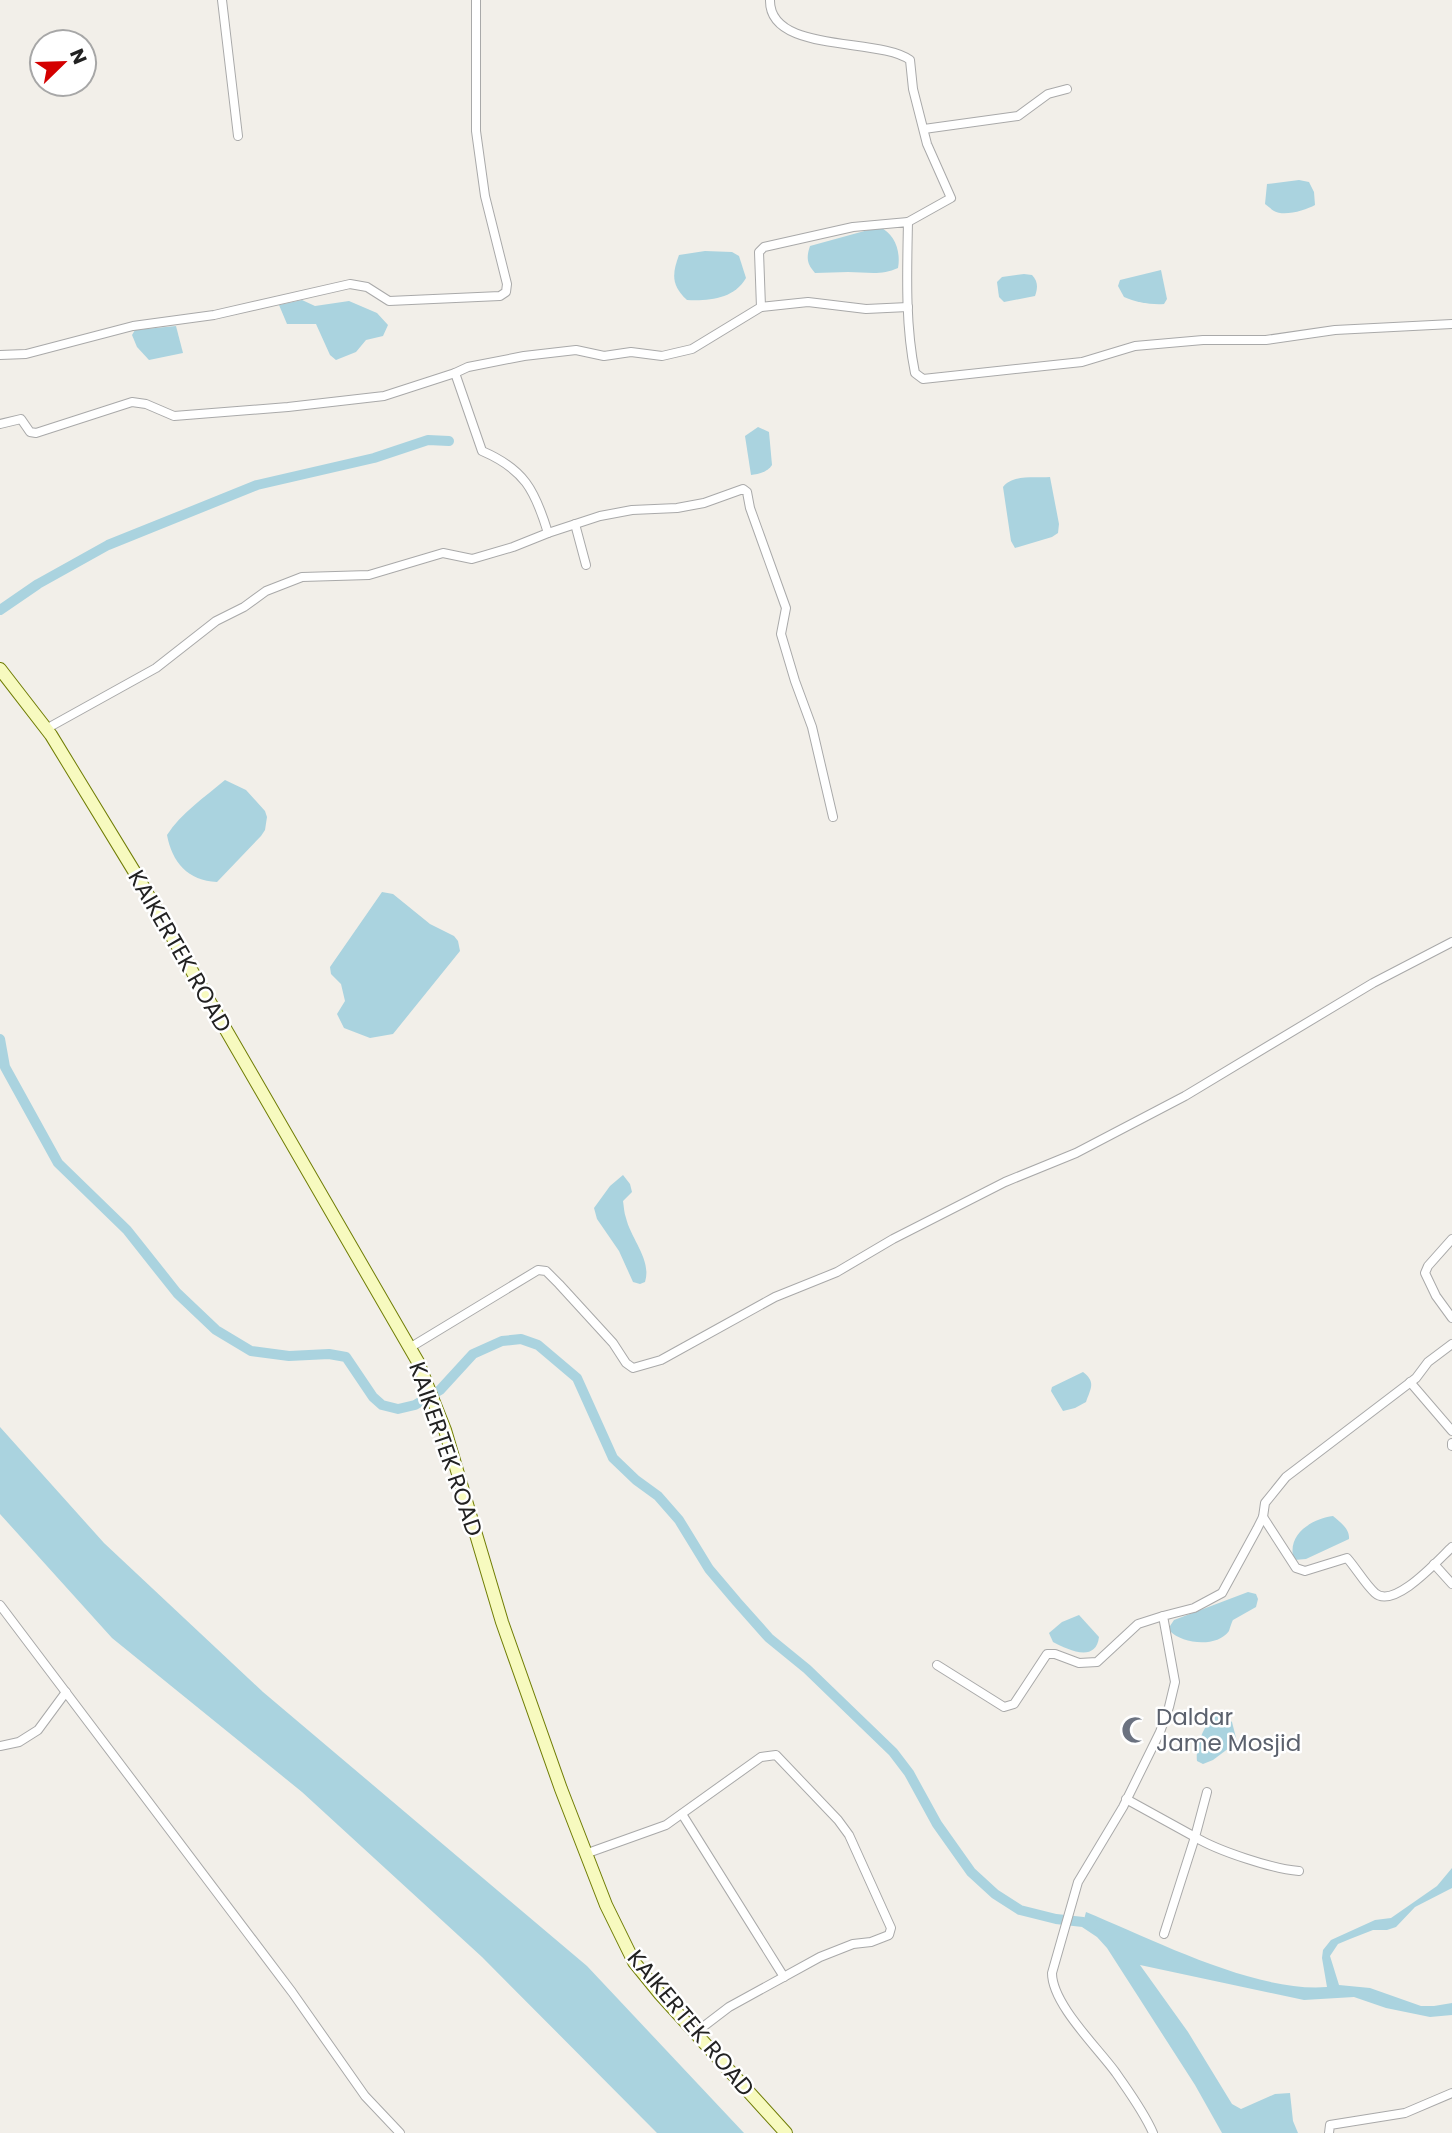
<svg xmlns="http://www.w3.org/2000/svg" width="1452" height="2133" viewBox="0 0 1452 2133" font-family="Poppins,sans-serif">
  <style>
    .water { fill: #aad3df }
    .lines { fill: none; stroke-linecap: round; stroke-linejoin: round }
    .canal { stroke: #aad3df; stroke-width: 10 }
    .minor-casing { stroke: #a9a9a9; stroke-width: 10 }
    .secondary-casing { stroke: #707d05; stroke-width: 14 }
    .minor { stroke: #fff; stroke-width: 8 }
    .secondary { stroke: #f7fabf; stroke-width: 12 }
    .labels { text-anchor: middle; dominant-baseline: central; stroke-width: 5; stroke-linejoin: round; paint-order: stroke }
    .street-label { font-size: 23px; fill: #222; stroke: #fff }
    .worship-label { font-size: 23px; fill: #5b616d; stroke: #fff; text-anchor: start }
  </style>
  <rect width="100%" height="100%" fill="#f2efe9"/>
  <!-- water -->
  <g class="water">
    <path d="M 1299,180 L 1309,182 L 1314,192 L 1315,205 C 1306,210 1284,217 1274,211 C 1271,209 1268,206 1265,204 L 1267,184 Z"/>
    <path d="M 879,227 C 895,233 901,252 898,268 C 881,276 866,272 848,272 C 837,272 826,273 815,273 C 807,264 806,258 810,246 Z"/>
    <path d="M 705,251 L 732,252 L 739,256 L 746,278 C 734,299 709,301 687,300 C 671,285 672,274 679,255 Z"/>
    <path d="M 1161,270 L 1167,299 L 1164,304 C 1151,305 1135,302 1124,297 L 1118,286 L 1120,280 Z"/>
    <path d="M 1024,274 L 1032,275 C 1038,281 1038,288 1035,296 L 1004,302 L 999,297 L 997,282 L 1002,277 Z"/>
    <path d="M 302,300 L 315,306 L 349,301 L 377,313 L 388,325 L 383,336 L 366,340 L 356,352 L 336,360 L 330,355 L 316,324 L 287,324 L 279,305 Z"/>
    <path d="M 176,326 L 183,353 L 149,360 L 137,347 L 132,335 L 135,330 Z"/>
    <path d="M 758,427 L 769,432 L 772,465 C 768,472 758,474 751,475 L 745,436 Z"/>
    <path d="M 1050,477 L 1059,524 L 1058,533 L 1052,537 L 1015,548 L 1011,541 L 1003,487 C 1013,474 1035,478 1050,477 Z"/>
    <path d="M 225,780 L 246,790 L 265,811 L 267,817 L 265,830 L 261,836 L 217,882 C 188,881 172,862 167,835 C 181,813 205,797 225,780 Z"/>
    <path d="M 382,892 L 393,894 L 430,924 L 454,936 L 458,941 L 460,951 L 393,1034 L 370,1038 L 344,1028 L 337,1014 L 345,1001 L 341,984 L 331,974 L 330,967 Z"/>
    <path d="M 623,1175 L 630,1184 L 632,1192 L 623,1201 C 624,1207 624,1213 626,1218 C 631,1239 652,1260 645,1282 L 640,1284 L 633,1282 L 619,1251 L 597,1219 L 594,1208 L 610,1186 Z"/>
    <path d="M 1083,1372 C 1096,1382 1091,1388 1086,1402 L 1075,1408 L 1063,1411 L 1051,1391 L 1052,1387 Z"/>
    <path d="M 0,1427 L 104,1543 L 263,1692 L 587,1966 L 744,2133 L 657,2133 L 482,1957 L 302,1792 L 112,1638 L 0,1514 Z"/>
    <path d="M 1333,1516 C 1340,1522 1350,1529 1349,1539 L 1306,1559 L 1294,1560 C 1286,1535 1311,1519 1333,1516 Z"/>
    <path d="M 1248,1592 L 1256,1594 L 1258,1599 L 1256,1607 L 1233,1620 C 1232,1621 1229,1631 1229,1631 C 1217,1648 1182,1644 1170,1631 L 1170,1626 L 1174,1620 Z"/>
    <path d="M 1079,1615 L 1099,1637 C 1096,1663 1068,1650 1053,1642 L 1049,1633 L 1062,1622 Z"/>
    <path d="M 1215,1716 L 1224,1716 L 1232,1722 L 1237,1742 L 1213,1760 L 1203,1764 L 1197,1761 C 1195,1748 1204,1723 1215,1716 Z"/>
    <path d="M 1452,1868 L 1452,1888 L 1415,1907 L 1396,1927 L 1387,1930 L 1373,1930 L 1350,1939 L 1338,1944 L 1330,1956 L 1339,1985 L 1370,1988 L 1421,2006 L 1434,2006 L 1452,2003 L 1452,2015 L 1430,2017 L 1386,2008 L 1354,1997 L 1304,2000 L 1140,1965 L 1188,2032 L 1232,2104 L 1241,2109 L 1275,2094 L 1290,2093 L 1293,2121 L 1298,2133 L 1222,2133 L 1195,2085 L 1107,1948 L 1097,1937 L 1082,1927 L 1086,1912 C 1152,1939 1256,1993 1327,1987 L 1322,1958 L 1323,1950 L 1331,1940 L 1375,1920 L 1391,1918 L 1437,1886 Z"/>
  </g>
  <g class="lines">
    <!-- canal -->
    <g class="canal">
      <path d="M 0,610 L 38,584 L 108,545 L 257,485 L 374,458 L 428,440 L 449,441"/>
      <path d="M 0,1039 L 5,1067 L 58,1163 L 127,1230 L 177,1293 L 216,1330 L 251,1351 L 289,1356 L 329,1354 L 346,1357 L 373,1397 L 382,1405 L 398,1409 L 415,1405 L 440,1390 L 473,1354 L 502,1341 L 521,1339 L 538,1345 L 577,1378 L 613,1458 L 636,1480 L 658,1496 L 679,1520 L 709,1569 L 737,1602 L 769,1638 L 807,1669 L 893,1752 L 909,1773 L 937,1824 L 971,1872 L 995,1894 L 1020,1910 L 1056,1919 L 1083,1922 L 1094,1925"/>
    </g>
    <defs>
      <g id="minor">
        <path d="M 222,0 L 238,136"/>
        <path d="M 770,0 C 769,54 879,37 910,60 L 913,89 L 927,144 L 951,198 L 908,222"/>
        <path d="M 924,129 L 1018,116 L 1048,94 L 1067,89"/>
        <path d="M 761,307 L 808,302 L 866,309 L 908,307"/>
        <path d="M 0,355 L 26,354 L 133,326 L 214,315 L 350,284 L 367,287 L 389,301 L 500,296 L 506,292 L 507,284 L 485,196 L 476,131 L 476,0"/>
        <path d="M 0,424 L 21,419 L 30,432 L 36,433 L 132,402 L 146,404 L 174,416 L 288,407 L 384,396 L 455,373"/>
        <path d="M 575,524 L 586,565"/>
        <path d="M 548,533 L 600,516 L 632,510 L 677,508 L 704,503 L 743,489 L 747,492 L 750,508 L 786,608 L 781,634 L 795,681 L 812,727 L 833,817"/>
        <path d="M 46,729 L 156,668 L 216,621 L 244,607 L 266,591 L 302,577 L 369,575 L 443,553 L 472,559 L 513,547 L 548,533 C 535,490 524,469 482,451 L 455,373 L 468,367 L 524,356 L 576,350 L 604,356 L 631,352 L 662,356 L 692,349 L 761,307 L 759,252 L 764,247 L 853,227 L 908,222 C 907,272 905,324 915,373 L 923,379 L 1082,362 L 1135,346 L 1203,340 L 1266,340 L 1335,330 L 1452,324"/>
        <path d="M 1452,1239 L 1428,1266 L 1425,1273 L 1436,1296 L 1452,1318"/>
        <path d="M 411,1347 L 538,1270 L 546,1271 L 559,1284 L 613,1343 L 626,1363 L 633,1368 L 661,1360 L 775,1297 L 837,1272 L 893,1239 L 1005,1182 L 1076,1153 L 1185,1096 L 1373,983 L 1452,942"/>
        <path d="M 1410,1382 L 1452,1431"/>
        <path d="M 1452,1443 L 1452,1446"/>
        <path d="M 1263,1517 L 1296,1568 L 1305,1571 L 1347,1558 C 1356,1568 1365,1584 1375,1593 C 1394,1610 1438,1560 1452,1547"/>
        <path d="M 1434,1564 L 1452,1584"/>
        <path d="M 0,1605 L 292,1992 L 365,2096 L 400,2133"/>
        <path d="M 937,1665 L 1004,1707 L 1014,1704 L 1047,1654 L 1055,1654 L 1079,1663 L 1097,1662 L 1138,1624 L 1163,1616"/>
        <path d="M 0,1746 L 19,1742 L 38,1730 L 66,1692"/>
        <path d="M 1207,1792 L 1195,1837 C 1218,1851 1273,1869 1299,1871"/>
        <path d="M 1126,1799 L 1195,1837 L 1164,1934"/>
        <path d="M 682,1814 L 784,1977"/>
        <path d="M 585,1854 L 666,1825 L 761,1757 L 776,1755 L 838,1820 L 849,1835 L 891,1928 L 889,1935 L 871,1942 L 853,1944 L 820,1957 L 729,2007 L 695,2033"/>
        <path d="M 1153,2133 C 1144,2112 1129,2092 1116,2073 C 1098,2048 1052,2004 1052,1973 L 1078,1882 L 1123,1807 L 1160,1732 L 1169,1707 L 1175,1682 L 1163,1616 L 1194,1608 L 1222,1593 L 1257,1529 L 1263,1517 L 1265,1503 L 1286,1477 L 1416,1378 L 1428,1362 L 1452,1344"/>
        <path d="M 1329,2133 L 1330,2125 L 1405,2113 L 1452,2093"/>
      </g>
      <path id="secondary" d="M 0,669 L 51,735 L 137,876 L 418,1362 L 445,1430 L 502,1622 L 561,1789 L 606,1905 L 634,1962 L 660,1994 L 786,2133"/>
    </defs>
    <!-- minor casing -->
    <use href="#minor" class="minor-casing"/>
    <!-- secondary casing -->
    <use href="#secondary" class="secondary-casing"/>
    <!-- minor -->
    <use href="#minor" class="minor"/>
    <!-- secondary -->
    <use href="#secondary" class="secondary"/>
  </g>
  <!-- icons -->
  <defs>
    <symbol id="mosque-bare" viewBox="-9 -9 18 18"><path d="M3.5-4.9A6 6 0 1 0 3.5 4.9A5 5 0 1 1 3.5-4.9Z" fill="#6b7280" stroke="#fff" stroke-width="2.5" paint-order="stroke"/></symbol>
  </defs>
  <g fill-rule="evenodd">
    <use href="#mosque-bare" x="1116" y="1711" width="38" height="38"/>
  </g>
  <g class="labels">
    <!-- street labels -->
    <g class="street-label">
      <text transform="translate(180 951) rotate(60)">KAIKERTEK ROAD</text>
      <text transform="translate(446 1449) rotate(71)">KAIKERTEK ROAD</text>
      <text transform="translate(691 2023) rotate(50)">KAIKERTEK ROAD</text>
    </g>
    <!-- worship labels -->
    <g class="worship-label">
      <text x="1156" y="1717">Daldar<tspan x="1156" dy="26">Jame Mosjid</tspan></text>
    </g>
  </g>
  <!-- north arrow -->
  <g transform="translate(63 63) rotate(67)"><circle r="33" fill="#ffffff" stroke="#a7a7a7" stroke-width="2"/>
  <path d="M0-5L12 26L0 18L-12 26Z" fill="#d40000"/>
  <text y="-10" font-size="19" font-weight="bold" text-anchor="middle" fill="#222222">N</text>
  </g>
</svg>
